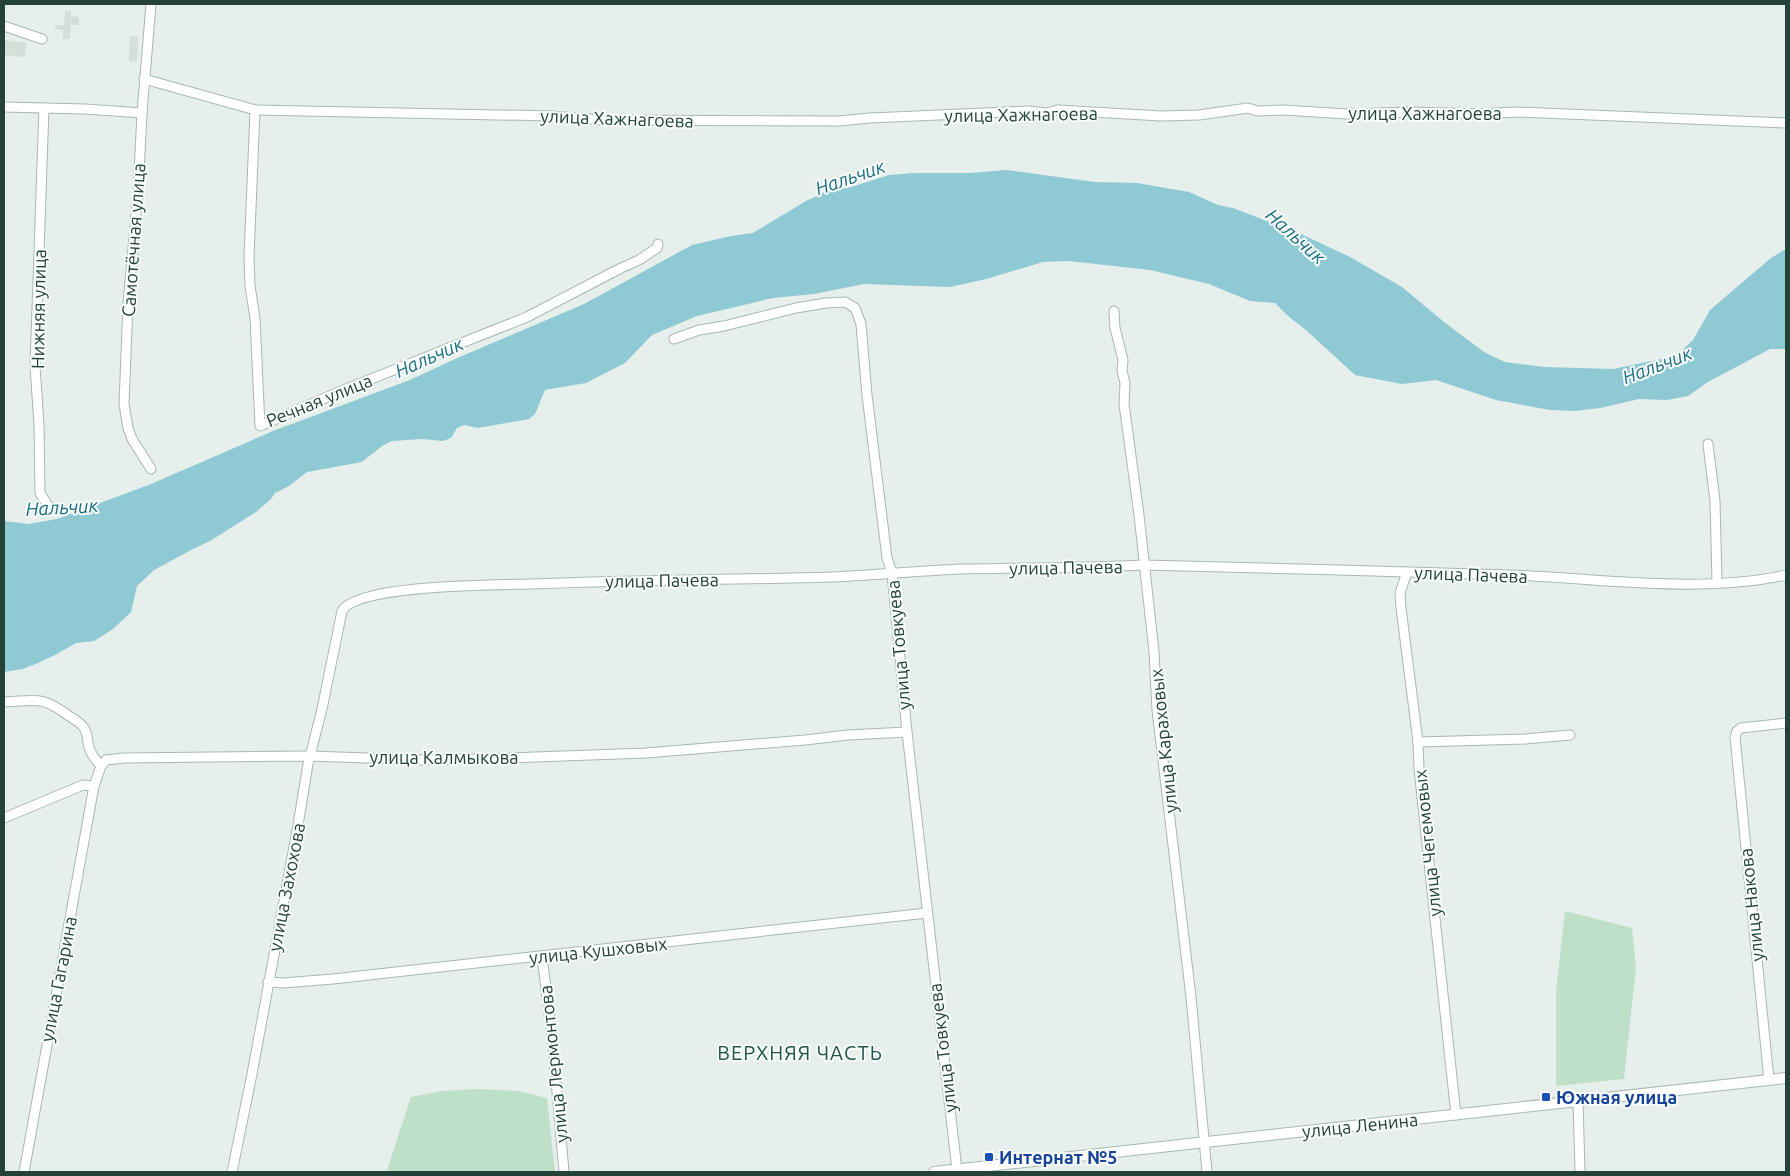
<svg xmlns="http://www.w3.org/2000/svg" width="1790" height="1176" viewBox="0 0 1790 1176" font-family="Ubuntu,sans-serif">
  <style>
    .built { fill: #d4dfda }
    .green { fill: #bfe0c8 }
    .water { fill: #8ec9d4 }
    .lines { fill: none; stroke-linecap: round; stroke-linejoin: round }
    .minor-casing { stroke: #a8b8b2; stroke-width: 11 }
    .tertiary-casing { stroke: #a8b8b2; stroke-width: 12 }
    .minor { stroke: #fff; stroke-width: 9 }
    .tertiary { stroke: #fff; stroke-width: 10 }
    .transit-dot { fill: #1a4fb4; stroke: #f7fbf9; stroke-width: 2 }
    .labels { text-anchor: middle; dominant-baseline: central; stroke-width: 4; stroke-linejoin: round; paint-order: stroke }
    .street-label { font-size: 18px; fill: #24423a; stroke: #f7fbf9 }
    .transit-label { font-size: 18px; font-weight: bold; fill: #164399; stroke: #f7fbf9; text-anchor: start }
    .water-label { font-size: 19px; font-style: italic; fill: #1c6f80; stroke: #f7fbf9 }
    .quarter-label { font-size: 20px; letter-spacing: 1px; fill: #1f5548; stroke: #f7fbf9 }
  </style>
  <rect width="100%" height="100%" fill="#e6efeb"/>
  <!-- built -->
  <g class="built">
    <path d="M 65,10 L 71,11 L 71,16 L 79,17 L 79,25 L 71,25 L 70,39 L 63,39 L 63,30 L 55,29 L 55,25 L 64,25 Z"/>
    <path d="M 130,36 L 138,36 L 137,62 L 129,61 Z"/>
    <path d="M 4,40 L 27,43 L 25,57 L 4,55 Z"/>
  </g>
  <!-- green -->
  <g class="green">
    <path d="M 1565,911 L 1632,928 L 1636,967 L 1624,1079 L 1556,1086 L 1556,990 Z"/>
    <path d="M 478,1089 L 518,1091 L 547,1098 L 555,1172 L 398,1172 L 387,1170 L 411,1097 L 442,1091 Z"/>
  </g>
  <!-- water -->
  <path class="water" d="M 1007,170 L 1095,182 L 1137,183 L 1189,192 L 1218,205 L 1233,208 L 1301,234 L 1350,257 L 1402,287 L 1444,322 L 1484,352 L 1505,362 L 1544,367 L 1613,369 L 1676,356 L 1693,340 L 1710,310 L 1771,258 L 1786,249 L 1786,349 L 1770,349 L 1708,382 L 1688,396 L 1667,400 L 1639,399 L 1600,408 L 1575,411 L 1550,410 L 1496,400 L 1436,380 L 1402,384 L 1355,375 L 1306,330 L 1288,316 L 1275,303 L 1250,301 L 1209,284 L 1150,270 L 1069,261 L 1043,262 L 986,279 L 950,287 L 864,284 L 814,294 L 773,298 L 697,316 L 652,335 L 625,363 L 586,383 L 545,390 L 535,414 L 529,419 L 478,428 L 465,425 L 457,428 L 451,438 L 443,441 L 422,439 L 392,441 L 382,446 L 362,462 L 307,472 L 289,486 L 275,493 L 271,499 L 256,512 L 210,541 L 193,549 L 154,570 L 137,586 L 131,612 L 113,629 L 94,641 L 76,643 L 57,654 L 38,663 L 23,669 L 4,672 L 4,521 L 28,524 L 57,519 L 151,484 L 273,431 L 410,380 L 455,359 L 584,304 L 692,245 L 731,236 L 753,233 L 806,201 L 825,192 L 851,187 L 889,175 L 914,173 L 970,173 Z"/>
  <g class="lines">
    <defs>
      <g id="minor">
        <path d="M 151,4 L 142,113 L 138,193 L 128,303 L 124,404 L 128,428 L 132,439 L 151,469"/>
        <path d="M 4,26 L 42,39"/>
        <path d="M 144,79 L 255,110 L 249,257 L 250,286 L 255,318 L 260,426 L 346,389 L 527,317 L 621,268 L 639,260 L 657,248 L 658,244"/>
        <path d="M 4,107 L 85,109 L 142,113"/>
        <path d="M 44,108 L 35,366 L 39,424 L 40,493 L 49,507"/>
        <path d="M 255,110 L 552,116 L 601,120 L 839,121 L 870,118 L 1029,111 L 1046,113 L 1058,110 L 1161,116 L 1199,115 L 1248,108 L 1258,111 L 1283,110 L 1347,114 L 1410,112 L 1481,114 L 1516,112 L 1786,123"/>
        <path d="M 1114,311 L 1115,328 L 1123,360 L 1122,371 L 1125,383 L 1124,404 L 1139,515 L 1154,652 L 1157,710 L 1191,997 L 1207,1172"/>
        <path d="M 674,339 L 699,330 L 724,326 L 796,308 L 826,303 L 845,302 L 855,308 L 861,324 L 867,395 L 887,558 L 892,573 L 907,732 L 957,1170"/>
        <path d="M 1708,444 L 1715,501 L 1717,582"/>
        <path d="M 1407,572 L 1400,593 L 1401,608 L 1418,742 L 1419,769 L 1456,1115"/>
        <path d="M 4,702 C 36,701 41,695 69,716 C 74,719 81,723 84,728 C 88,734 87,740 89,747 C 91,755 96,760 101,766"/>
        <path d="M 1418,742 L 1525,739 L 1570,735"/>
        <path d="M 4,818 L 83,785 L 94,786"/>
        <path d="M 542,956 L 553,1046 L 564,1172"/>
        <path d="M 268,982 L 283,983 L 333,979 L 927,913"/>
        <path d="M 1769,1080 L 1735,737 L 1737,731 L 1741,728 L 1786,723"/>
        <path d="M 1578,1100 L 1580,1172"/>
        <path d="M 24,1172 L 94,786 L 101,766 L 106,760 L 124,758 L 310,756 L 423,760 L 480,759 L 646,753 L 805,740 L 848,735 L 907,732"/>
        <path d="M 232,1172 L 252,1074 L 298,825 L 308,764 L 322,709 L 342,611 C 357,584 498,585 531,584 C 631,580 731,580 832,577 C 875,575 918,571 961,569 C 1022,568 1083,568 1144,565 C 1266,568 1389,571 1511,575 C 1599,578 1700,594 1786,575"/>
      </g>
      <path id="tertiary" d="M 934,1172 L 1786,1078"/>
    </defs>
    <!-- minor casing -->
    <use href="#minor" class="minor-casing"/>
    <!-- tertiary casing -->
    <use href="#tertiary" class="tertiary-casing"/>
    <!-- minor -->
    <use href="#minor" class="minor"/>
    <!-- tertiary -->
    <use href="#tertiary" class="tertiary"/>
  </g>
  <!-- markers -->
  <g class="transit-dot">
    <rect x="1541" y="1092" width="10" height="10" rx="2.5"/>
    <rect x="984" y="1152" width="10" height="10" rx="2.5"/>
  </g>
  <g class="labels">
    <!-- street labels -->
    <g class="street-label">
      <text x="1425" y="113">улица Хажнагоева</text>
      <text transform="translate(1021 114) rotate(-1)">улица Хажнагоева</text>
      <text transform="translate(617 118) rotate(2)">улица Хажнагоева</text>
      <text transform="translate(133 240) rotate(-86)">Самотёчная улица</text>
      <text transform="translate(38 309) rotate(-89)">Нижняя улица</text>
      <text transform="translate(319 400) rotate(-22)">Речная улица</text>
      <text transform="translate(1066 567) rotate(-1)">улица Пачева</text>
      <text transform="translate(1471 574) rotate(2)">улица Пачева</text>
      <text transform="translate(662 580) rotate(-1)">улица Пачева</text>
      <text transform="translate(898 645) rotate(-95)">улица Товкуева</text>
      <text transform="translate(1163 741) rotate(-96)">улица Караховых</text>
      <text x="444" y="757">улица Калмыкова</text>
      <text transform="translate(1427 843) rotate(-96)">улица Чегемовых</text>
      <text transform="translate(286 887) rotate(-79)">улица Захохова</text>
      <text transform="translate(1751 905) rotate(-96)">улица Накова</text>
      <text transform="translate(598 950) rotate(-6)">улица Кушховых</text>
      <text transform="translate(58 979) rotate(-79)">улица Гагарина</text>
      <text transform="translate(942 1048) rotate(-97)">улица Товкуева</text>
      <text transform="translate(553 1064) rotate(-96)">улица Лермонтова</text>
      <text transform="translate(1360 1125) rotate(-6)">улица Ленина</text>
    </g>
    <!-- transit labels -->
    <g class="transit-label">
      <text x="1556" y="1097">Южная улица</text>
      <text x="999" y="1157">Интернат №5</text>
    </g>
    <!-- water labels -->
    <g class="water-label">
      <text transform="translate(850 177) rotate(-19)">Нальчик</text>
      <text transform="translate(1296 236) rotate(42)">Нальчик</text>
      <text transform="translate(429 357) rotate(-24)">Нальчик</text>
      <text transform="translate(1657 365) rotate(-21)">Нальчик</text>
      <text transform="translate(62 507) rotate(-3)">Нальчик</text>
    </g>
    <!-- quarter labels -->
    <g class="quarter-label">
      <text x="800" y="1052">ВЕРХНЯЯ ЧАСТЬ</text>
    </g>
  </g>
  <!-- border -->
  <rect width="1790" height="1176" fill="none" stroke="#24423a" stroke-width="10"/>
</svg>
